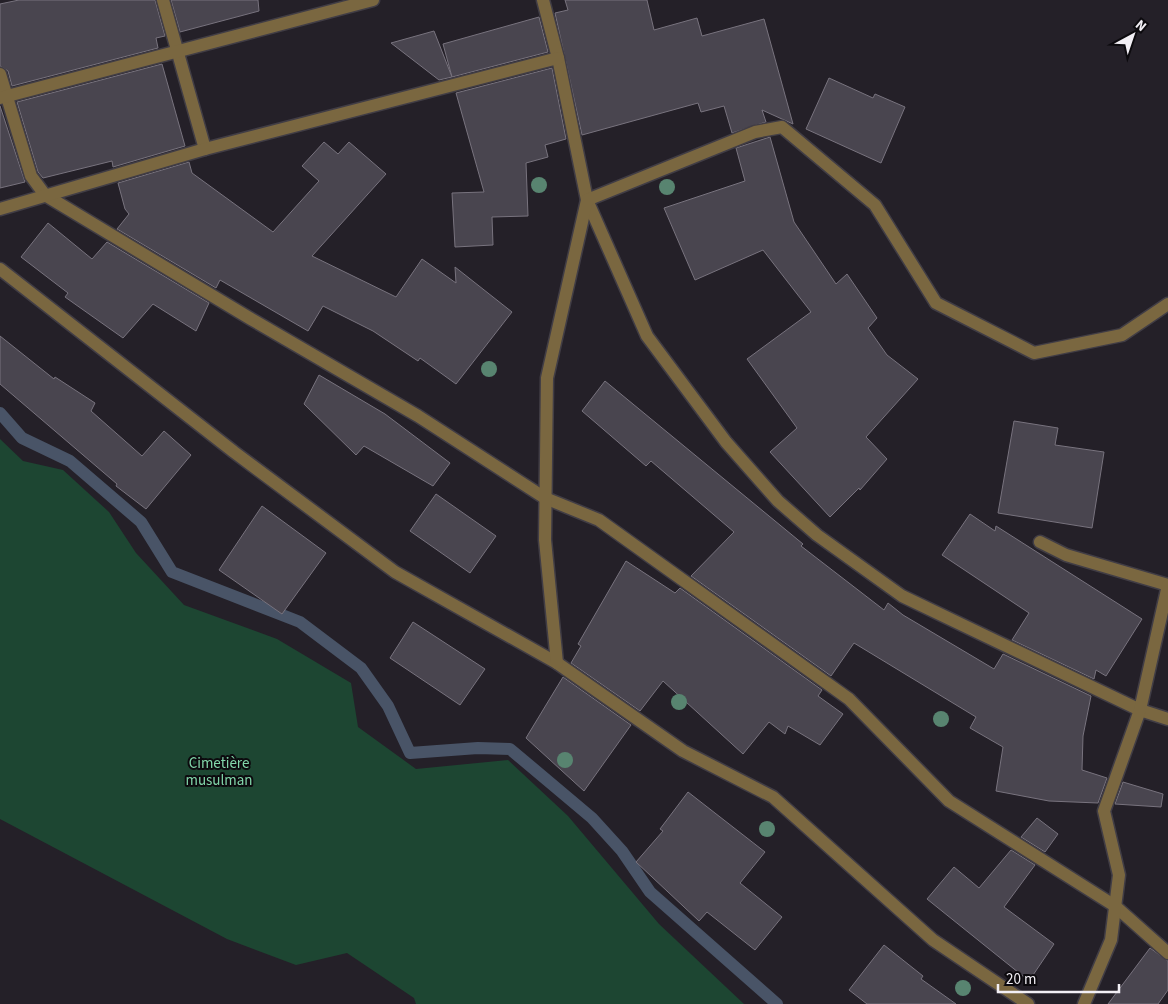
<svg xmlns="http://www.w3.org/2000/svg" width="1168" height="1004" viewBox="0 0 1168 1004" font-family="'Source Sans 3',sans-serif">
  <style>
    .green { fill: #1d4632 }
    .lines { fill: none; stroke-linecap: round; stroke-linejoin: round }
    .stream { stroke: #495467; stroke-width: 12 }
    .building { fill: #49454f; stroke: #78737e }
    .minor-casing { stroke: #413d45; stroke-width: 15 }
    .minor { stroke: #7a6740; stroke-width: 12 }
    .tree { fill: #588470 }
    .labels { text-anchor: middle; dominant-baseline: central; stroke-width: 4; stroke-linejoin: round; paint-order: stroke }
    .park-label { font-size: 15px; fill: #82d6aa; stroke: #0c0a0e }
  </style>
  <rect width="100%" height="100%" fill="#242028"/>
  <!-- green -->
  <path class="green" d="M 0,439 L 23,461 L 63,470 L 109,512 L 136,553 L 184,605 L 277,639 L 351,683 L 358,727 L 416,769 L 508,760 L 568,816 L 659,924 L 744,1004 L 416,1004 L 414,998 L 347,953 L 296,965 L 227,939 L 0,819 Z"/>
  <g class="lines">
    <!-- stream -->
    <path class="stream" d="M 0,413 L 22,438 L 70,461 L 141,522 L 172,572 L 300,622 L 361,668 L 388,706 L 410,753 L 478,748 L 510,749 L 592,818 L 622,851 L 650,892 L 777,1004"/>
  </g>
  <!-- building -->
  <g class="building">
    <path d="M 19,0 L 155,0 L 165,36 L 156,38 L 158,48 L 12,86 L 8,71 L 0,66 L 0,4 Z"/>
    <path d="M 171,0 L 258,0 L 259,11 L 180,32 Z"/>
    <path d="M 565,0 L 647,0 L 654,30 L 697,18 L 702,36 L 764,19 L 793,124 L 762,110 L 766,122 L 732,133 L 724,106 L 701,112 L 698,103 L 582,135 L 555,13 L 568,10 Z"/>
    <path d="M 539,17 L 548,52 L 452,77 L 443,44 Z"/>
    <path d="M 434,31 L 452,77 L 439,80 L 391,43 Z"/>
    <path d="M 162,64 L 185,146 L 113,167 L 112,161 L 43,178 L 38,172 L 17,102 Z"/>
    <path d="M 552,68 L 566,139 L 545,145 L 548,157 L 526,163 L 528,216 L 492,217 L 493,245 L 455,247 L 452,193 L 484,192 L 456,93 Z"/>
    <path d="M 829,78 L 873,98 L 875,94 L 905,107 L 881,163 L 806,129 Z"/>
    <path d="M 0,106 L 25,182 L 0,188 Z"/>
    <path d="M 770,137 L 794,222 L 836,284 L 847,274 L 877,318 L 868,328 L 887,355 L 918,379 L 866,437 L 887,459 L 860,490 L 859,488 L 830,517 L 770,452 L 797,428 L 747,359 L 811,312 L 763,250 L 695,280 L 664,208 L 745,181 L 736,148 Z"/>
    <path d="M 324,142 L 338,154 L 349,142 L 386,174 L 312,256 L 396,297 L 422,259 L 456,283 L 455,267 L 512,312 L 456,384 L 420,358 L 418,361 L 373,331 L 323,306 L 308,331 L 220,280 L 216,288 L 117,229 L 129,214 L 125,209 L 118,183 L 189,162 L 192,173 L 273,232 L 319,181 L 302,166 Z"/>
    <path d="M 48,223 L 92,259 L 107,242 L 209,303 L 196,331 L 153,304 L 123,338 L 65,297 L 68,293 L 21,257 Z"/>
    <path d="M 0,336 L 54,379 L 55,377 L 95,403 L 91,411 L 142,456 L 164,431 L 191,455 L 146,509 L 116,486 L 117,484 L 0,384 Z"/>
    <path d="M 319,375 L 385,414 L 450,463 L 433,486 L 364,446 L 356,455 L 304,404 Z"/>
    <path d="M 605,381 L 803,544 L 801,546 L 884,610 L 888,603 L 903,615 L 994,669 L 1003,654 L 1091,696 L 1083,736 L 1082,770 L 1107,778 L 1098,803 L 1049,801 L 996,791 L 1003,747 L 970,728 L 976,717 L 854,643 L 831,676 L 691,576 L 734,532 L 651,461 L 646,466 L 582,411 Z"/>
    <path d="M 1014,421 L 1058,428 L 1055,445 L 1104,452 L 1092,528 L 998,513 Z"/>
    <path d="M 436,494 L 496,536 L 470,573 L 410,531 Z"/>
    <path d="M 262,506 L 326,553 L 282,614 L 219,570 Z"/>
    <path d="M 970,514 L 995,531 L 996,526 L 1142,619 L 1106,676 L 1096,670 L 1094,679 L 1012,640 L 1029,613 L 942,555 Z"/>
    <path d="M 626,561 L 675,593 L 680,588 L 822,690 L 818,696 L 843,714 L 820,745 L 788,726 L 785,734 L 769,722 L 743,754 L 663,681 L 640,711 L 571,663 L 581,646 L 578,644 Z"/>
    <path d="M 413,622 L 485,669 L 460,705 L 390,658 Z"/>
    <path d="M 563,677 L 631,725 L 584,791 L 526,738 Z"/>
    <path d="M 1123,782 L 1163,794 L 1161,807 L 1115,804 Z"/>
    <path d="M 688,792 L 765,852 L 740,883 L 782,917 L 755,950 L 707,912 L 699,921 L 636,862 L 663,831 L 660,829 Z"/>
    <path d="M 1037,818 L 1058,834 L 1045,852 L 1021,837 Z"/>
    <path d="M 1011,850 L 1035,865 L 1004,907 L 1054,944 L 1029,981 L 927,899 L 954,867 L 979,888 Z"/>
    <path d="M 884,945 L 923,976 L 921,979 L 956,1004 L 867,1004 L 849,990 Z"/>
    <path d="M 1150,948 L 1168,961 L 1168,990 L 1158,1004 L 1108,1004 Z"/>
  </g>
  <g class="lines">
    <defs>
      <g id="minor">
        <path d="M 163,0 L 205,149"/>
        <path d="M 543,0 L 558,58 L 587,200 L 647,336 L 726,442 L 778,501 L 817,535 L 902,596 L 1140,710 L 1168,719"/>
        <path d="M 0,74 L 31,176 L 45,195 L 251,319 L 418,416 L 545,498 L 599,520 L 849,699 L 949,801 L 1115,906 L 1168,953"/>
        <path d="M 0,98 L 373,0"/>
        <path d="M 0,209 L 205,149 L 558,58"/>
        <path d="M 0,269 L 234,452 L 395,572 L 557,663 L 683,751 L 773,797 L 933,940 L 1028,1004"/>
        <path d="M 1040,542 L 1066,555 L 1168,585"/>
        <path d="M 557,663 L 545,540 L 547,378 L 587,200 L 755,132 L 782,127 L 875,205 L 936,303 L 1034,353 L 1122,335 L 1168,304"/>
        <path d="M 1084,1004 L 1111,940 L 1119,875 L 1104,811 L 1140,710 L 1168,585"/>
      </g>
    </defs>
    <!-- minor casing -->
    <use href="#minor" class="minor-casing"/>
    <!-- minor -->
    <use href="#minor" class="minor"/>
  </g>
  <!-- trees -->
  <g class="tree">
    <circle cx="539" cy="185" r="8"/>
    <circle cx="667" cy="187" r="8"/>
    <circle cx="489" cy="369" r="8"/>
    <circle cx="679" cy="702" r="8"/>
    <circle cx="941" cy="719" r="8"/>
    <circle cx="565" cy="760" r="8"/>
    <circle cx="767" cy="829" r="8"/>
    <circle cx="963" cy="988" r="8"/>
  </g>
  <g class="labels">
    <!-- park labels -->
    <g class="park-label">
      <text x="219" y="763">Cimetière<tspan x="219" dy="17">musulman</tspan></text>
    </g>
  </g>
  <!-- north arrow -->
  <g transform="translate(1133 35) rotate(40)" stroke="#0c0a0e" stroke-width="4" paint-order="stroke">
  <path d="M0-4L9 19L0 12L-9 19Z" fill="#f2eff5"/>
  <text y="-8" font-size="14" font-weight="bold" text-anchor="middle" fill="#f2eff5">N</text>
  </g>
  <!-- scale -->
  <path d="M998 984v8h121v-8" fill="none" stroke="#f2eff5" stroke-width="2.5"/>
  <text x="1006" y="984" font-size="15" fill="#f2eff5" stroke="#0c0a0e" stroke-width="4" paint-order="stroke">20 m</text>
</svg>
